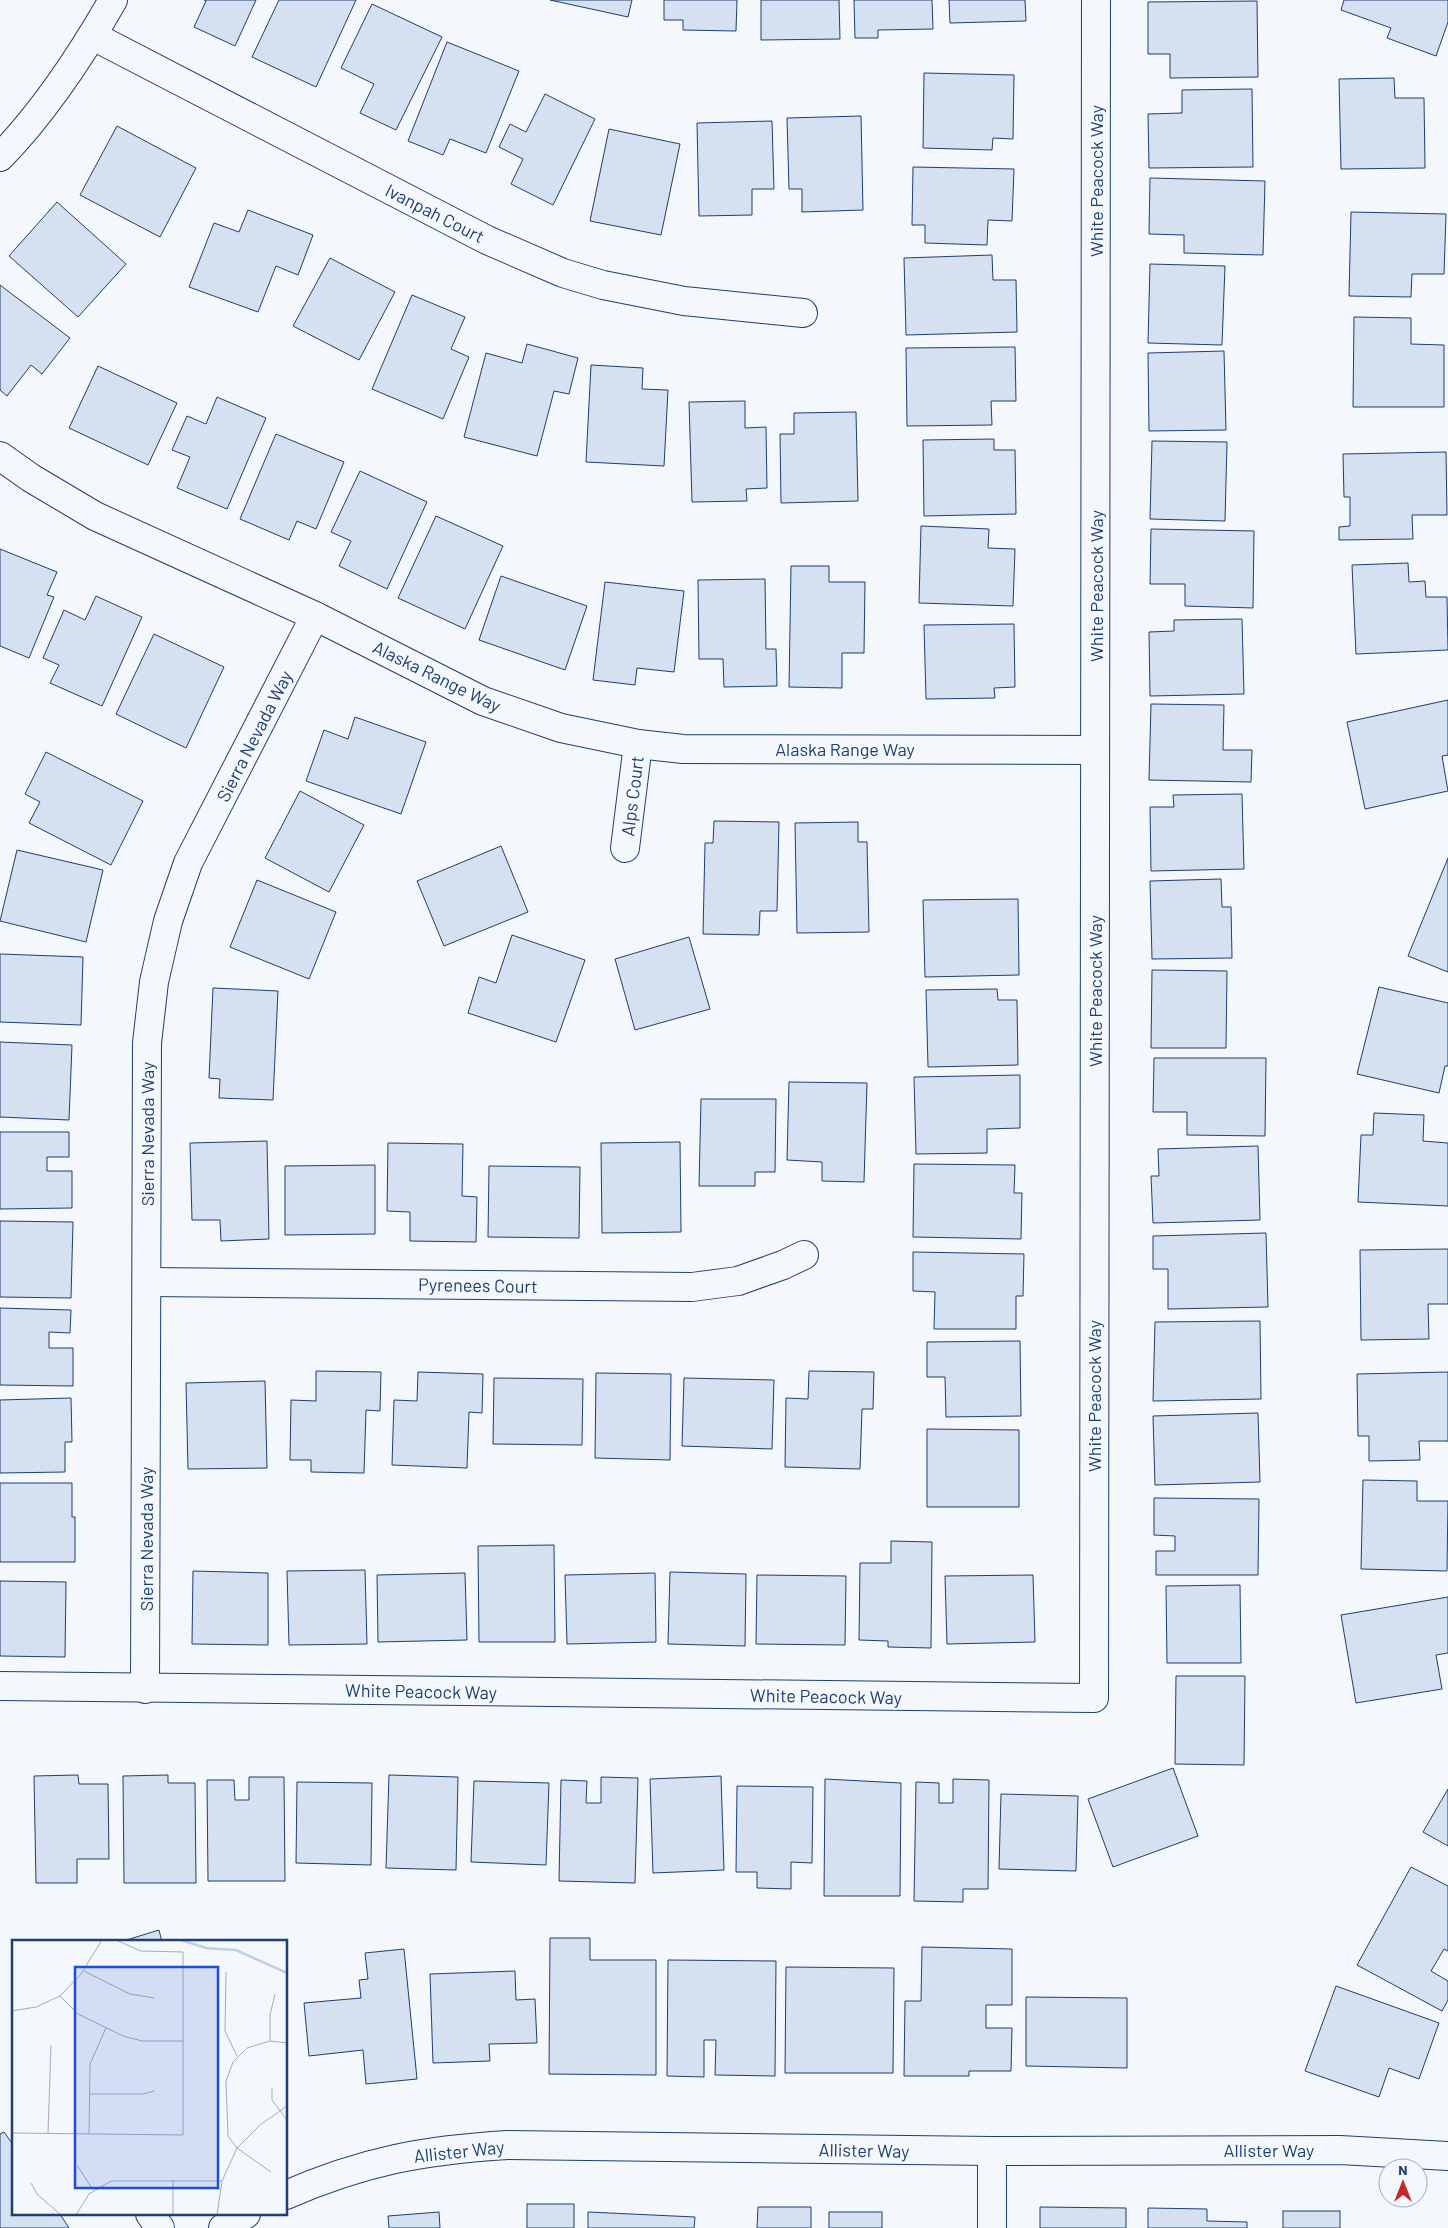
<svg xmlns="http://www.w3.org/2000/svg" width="1448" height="2228" viewBox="0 0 1448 2228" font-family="Barlow,sans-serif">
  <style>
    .building { fill: #d5e0f0; stroke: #1d3f73 }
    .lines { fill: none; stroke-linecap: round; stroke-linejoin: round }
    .minor-casing { stroke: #1d3f73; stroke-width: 30 }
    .minor { stroke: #f4f7fb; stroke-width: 28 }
    .labels { text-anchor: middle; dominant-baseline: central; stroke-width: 4; stroke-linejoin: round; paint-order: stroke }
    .street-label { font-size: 18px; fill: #1d3f73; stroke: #f4f7fb }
    .inset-river { fill: none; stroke: #bed0e5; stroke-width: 2.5 }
    .inset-road { fill: none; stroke: #9eadc5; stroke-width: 1 }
    .view { fill: #1d4ed8; fill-opacity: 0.15; stroke: #1d4ed8; stroke-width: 2.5 }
    .inset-edge { fill: none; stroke: #1d3f73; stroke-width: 2.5 }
  </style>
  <rect width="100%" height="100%" fill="#f4f7fb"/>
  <!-- building -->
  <g class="building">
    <path d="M 204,0 L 256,0 L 235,46 L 194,27 L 206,1 Z"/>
    <path d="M 279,0 L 356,0 L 316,87 L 252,57 Z"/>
    <path d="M 550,0 L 632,0 L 628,17 Z"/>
    <path d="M 664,0 L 737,0 L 736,31 L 683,30 L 683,20 L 664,20 Z"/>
    <path d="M 761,0 L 839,0 L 840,39 L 761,40 Z"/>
    <path d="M 854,0 L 932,0 L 933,29 L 878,30 L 878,38 L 855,38 Z"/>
    <path d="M 949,0 L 1025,0 L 1026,21 L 950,23 Z"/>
    <path d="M 1344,0 L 1448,0 L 1448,22 L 1436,56 L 1387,38 L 1391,28 L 1341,10 Z"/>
    <path d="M 1257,1 L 1258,77 L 1170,78 L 1170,54 L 1148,54 L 1148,2 Z"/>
    <path d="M 372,4 L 442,37 L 396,130 L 360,113 L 374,84 L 341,68 Z"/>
    <path d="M 447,42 L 519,71 L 486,153 L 450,139 L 443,155 L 408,141 Z"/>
    <path d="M 924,73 L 1014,75 L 1013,139 L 993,138 L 992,150 L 923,148 Z"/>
    <path d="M 1394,78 L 1395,98 L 1424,98 L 1425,168 L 1341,169 L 1339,79 Z"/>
    <path d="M 1252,89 L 1253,167 L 1149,168 L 1148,114 L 1182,113 L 1182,90 Z"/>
    <path d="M 545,94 L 595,119 L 553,205 L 511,184 L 523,159 L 499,147 L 510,124 L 526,132 Z"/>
    <path d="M 861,116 L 863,210 L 802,212 L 802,189 L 789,189 L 787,118 Z"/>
    <path d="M 772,121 L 774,189 L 752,189 L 752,215 L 699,216 L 697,123 Z"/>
    <path d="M 117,126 L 196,168 L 160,237 L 80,195 Z"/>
    <path d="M 609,129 L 680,144 L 661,235 L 590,221 Z"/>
    <path d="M 913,167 L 1014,169 L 1012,221 L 988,220 L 987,245 L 925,243 L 925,225 L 912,225 Z"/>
    <path d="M 1150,178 L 1265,181 L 1263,255 L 1184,253 L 1184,235 L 1149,234 Z"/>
    <path d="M 57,202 L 126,264 L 78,317 L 9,256 Z"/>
    <path d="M 248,210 L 313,235 L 298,275 L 276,266 L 258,312 L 189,287 L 214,223 L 239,232 Z"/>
    <path d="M 1351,212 L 1446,214 L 1444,274 L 1412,274 L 1411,297 L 1349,296 Z"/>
    <path d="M 992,255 L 993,280 L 1016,280 L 1017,332 L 906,335 L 904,258 Z"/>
    <path d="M 330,258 L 395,292 L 359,360 L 293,326 Z"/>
    <path d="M 1150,264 L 1225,266 L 1222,345 L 1148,343 Z"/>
    <path d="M 0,285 L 70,338 L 42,374 L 31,365 L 7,396 L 0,390 Z"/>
    <path d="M 412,295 L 465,317 L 451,349 L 469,357 L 443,419 L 372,389 Z"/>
    <path d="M 1354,317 L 1411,318 L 1411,344 L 1444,345 L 1444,407 L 1353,407 Z"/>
    <path d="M 527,344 L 578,358 L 569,394 L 554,391 L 537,456 L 464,437 L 486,353 L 522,363 Z"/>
    <path d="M 1015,347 L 1016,401 L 991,401 L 992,425 L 907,426 L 906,348 Z"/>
    <path d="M 1224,351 L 1226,430 L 1149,431 L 1148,353 Z"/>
    <path d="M 591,365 L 643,368 L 642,389 L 668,390 L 664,466 L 586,462 Z"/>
    <path d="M 98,366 L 177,403 L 148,465 L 69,428 Z"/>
    <path d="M 217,397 L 266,418 L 227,509 L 177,488 L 190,457 L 172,450 L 187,416 L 206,424 Z"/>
    <path d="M 745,401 L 745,428 L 766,427 L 767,488 L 746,489 L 747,501 L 692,502 L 689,402 Z"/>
    <path d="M 856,412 L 858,501 L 781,503 L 780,434 L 794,434 L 794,413 Z"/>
    <path d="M 276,434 L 344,462 L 316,529 L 297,521 L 289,540 L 240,519 Z"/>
    <path d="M 994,439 L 994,450 L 1015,450 L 1016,514 L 924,516 L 923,440 Z"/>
    <path d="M 1152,441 L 1227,442 L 1225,521 L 1150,519 Z"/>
    <path d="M 1446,452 L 1447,515 L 1412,515 L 1413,539 L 1339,540 L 1339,527 L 1350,526 L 1350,497 L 1344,497 L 1343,454 Z"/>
    <path d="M 360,471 L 427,502 L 387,589 L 339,566 L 351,541 L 331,532 Z"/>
    <path d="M 436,516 L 503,546 L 465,629 L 398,598 Z"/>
    <path d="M 921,526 L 989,529 L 988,548 L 1015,549 L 1013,606 L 919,603 Z"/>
    <path d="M 1151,529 L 1254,531 L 1253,608 L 1185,606 L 1185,584 L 1150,584 Z"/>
    <path d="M 0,549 L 57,572 L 47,595 L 54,597 L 29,658 L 0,646 Z"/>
    <path d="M 1408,563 L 1409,582 L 1425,581 L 1426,597 L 1447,597 L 1448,650 L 1356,654 L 1352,565 Z"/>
    <path d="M 791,566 L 829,566 L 829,582 L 865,582 L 864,653 L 842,653 L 842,688 L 789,687 Z"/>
    <path d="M 501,576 L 587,606 L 565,670 L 479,640 Z"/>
    <path d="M 765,579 L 766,649 L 776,649 L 777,686 L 724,687 L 723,659 L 699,659 L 698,580 Z"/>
    <path d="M 605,582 L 684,591 L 674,672 L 637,668 L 635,685 L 593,680 Z"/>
    <path d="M 96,596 L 142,617 L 102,706 L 50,683 L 59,665 L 43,658 L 64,610 L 85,620 Z"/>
    <path d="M 1242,619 L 1244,694 L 1150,696 L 1149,632 L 1174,631 L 1174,620 Z"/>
    <path d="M 1014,624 L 1015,687 L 994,688 L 995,698 L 926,699 L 924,625 Z"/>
    <path d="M 154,634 L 224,667 L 186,748 L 116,714 Z"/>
    <path d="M 1448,700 L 1448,755 L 1442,756 L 1448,791 L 1365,809 L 1347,722 Z"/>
    <path d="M 1151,704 L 1224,705 L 1223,750 L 1252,750 L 1251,782 L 1149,780 Z"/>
    <path d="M 355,717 L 426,742 L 401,814 L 306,781 L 324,730 L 348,739 Z"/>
    <path d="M 46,752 L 143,801 L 111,865 L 29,823 L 40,802 L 25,794 Z"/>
    <path d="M 300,791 L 364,825 L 329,892 L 265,858 Z"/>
    <path d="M 1242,794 L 1244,869 L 1151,871 L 1150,807 L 1174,807 L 1173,795 Z"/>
    <path d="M 714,821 L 779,822 L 777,911 L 760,911 L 759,935 L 703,934 L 705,843 L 713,843 Z"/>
    <path d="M 858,822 L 858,842 L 867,842 L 869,932 L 797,933 L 795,823 Z"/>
    <path d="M 501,846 L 528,912 L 444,946 L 417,881 Z"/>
    <path d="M 17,850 L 103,870 L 86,942 L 0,921 Z"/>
    <path d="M 1448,858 L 1448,972 L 1408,956 Z"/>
    <path d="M 1221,879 L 1222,907 L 1231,907 L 1232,958 L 1152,959 L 1150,881 Z"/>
    <path d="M 257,880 L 336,912 L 309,979 L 230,947 Z"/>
    <path d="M 1018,899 L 1019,975 L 925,977 L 923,900 Z"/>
    <path d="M 512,935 L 585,960 L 556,1042 L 468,1013 L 479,977 L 496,983 Z"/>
    <path d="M 689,937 L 710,1009 L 635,1030 L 615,959 Z"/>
    <path d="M 0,954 L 83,957 L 81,1025 L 0,1022 Z"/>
    <path d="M 1152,970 L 1227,971 L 1226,1048 L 1151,1048 Z"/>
    <path d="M 1379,987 L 1448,1003 L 1448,1066 L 1445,1066 L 1439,1093 L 1357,1074 Z"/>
    <path d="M 213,988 L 278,991 L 273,1100 L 219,1098 L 220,1079 L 209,1078 Z"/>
    <path d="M 997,989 L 998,1000 L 1017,1000 L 1018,1065 L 928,1067 L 926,990 Z"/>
    <path d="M 0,1042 L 72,1045 L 69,1120 L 0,1117 Z"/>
    <path d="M 1154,1058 L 1266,1058 L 1265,1136 L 1187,1135 L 1187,1112 L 1153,1112 Z"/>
    <path d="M 1020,1075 L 1020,1128 L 987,1129 L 987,1153 L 916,1154 L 914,1077 Z"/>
    <path d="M 789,1082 L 867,1083 L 864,1182 L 822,1181 L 822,1162 L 787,1160 Z"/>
    <path d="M 701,1099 L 776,1099 L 775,1172 L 755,1172 L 755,1186 L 699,1186 Z"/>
    <path d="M 1374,1113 L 1424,1115 L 1423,1141 L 1448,1143 L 1448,1206 L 1358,1202 L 1361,1135 L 1373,1135 Z"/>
    <path d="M 0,1132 L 69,1132 L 69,1157 L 47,1157 L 47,1171 L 72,1171 L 72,1208 L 0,1209 Z"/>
    <path d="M 267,1141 L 269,1239 L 221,1241 L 220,1220 L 192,1220 L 190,1143 Z"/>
    <path d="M 680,1142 L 681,1232 L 602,1233 L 601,1143 Z"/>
    <path d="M 388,1143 L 463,1144 L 462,1196 L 477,1197 L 476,1242 L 410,1241 L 410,1212 L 387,1211 Z"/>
    <path d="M 1258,1146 L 1260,1220 L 1153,1223 L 1151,1176 L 1159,1176 L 1158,1149 Z"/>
    <path d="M 914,1164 L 1015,1165 L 1014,1193 L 1022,1193 L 1021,1239 L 913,1237 Z"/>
    <path d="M 375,1165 L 375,1234 L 285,1235 L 285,1166 Z"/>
    <path d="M 489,1166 L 580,1167 L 579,1238 L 488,1237 Z"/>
    <path d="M 0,1221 L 73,1222 L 71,1298 L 0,1297 Z"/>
    <path d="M 1266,1233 L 1268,1307 L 1168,1309 L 1168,1269 L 1153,1269 L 1153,1236 Z"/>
    <path d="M 1448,1249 L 1448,1304 L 1428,1304 L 1429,1339 L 1361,1340 L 1360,1250 Z"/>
    <path d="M 913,1252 L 1024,1254 L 1023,1296 L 1016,1296 L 1016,1329 L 934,1329 L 935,1292 L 913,1291 Z"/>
    <path d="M 0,1308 L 71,1310 L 70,1333 L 49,1332 L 49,1348 L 73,1348 L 73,1386 L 0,1385 Z"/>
    <path d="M 1260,1321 L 1261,1399 L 1153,1401 L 1155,1322 Z"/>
    <path d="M 1020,1341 L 1021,1416 L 946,1417 L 945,1377 L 927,1377 L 927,1342 Z"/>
    <path d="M 316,1371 L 381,1372 L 380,1411 L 366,1410 L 364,1473 L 311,1472 L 311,1460 L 290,1460 L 291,1400 L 316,1401 Z"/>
    <path d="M 809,1371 L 874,1372 L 873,1409 L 862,1409 L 860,1469 L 785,1467 L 786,1398 L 808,1399 Z"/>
    <path d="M 418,1372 L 483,1374 L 482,1413 L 469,1412 L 467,1468 L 392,1465 L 394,1400 L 417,1401 Z"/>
    <path d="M 1448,1372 L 1448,1441 L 1419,1441 L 1420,1460 L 1369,1461 L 1369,1436 L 1358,1436 L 1357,1374 Z"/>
    <path d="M 596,1373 L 671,1374 L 670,1460 L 595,1458 Z"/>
    <path d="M 494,1378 L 583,1379 L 582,1445 L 493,1444 Z"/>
    <path d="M 684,1378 L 774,1380 L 772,1449 L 682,1446 Z"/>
    <path d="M 265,1381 L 267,1468 L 188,1469 L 186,1383 Z"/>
    <path d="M 71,1398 L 72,1442 L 65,1442 L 65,1472 L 0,1473 L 0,1400 Z"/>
    <path d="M 1258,1413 L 1260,1482 L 1155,1485 L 1153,1416 Z"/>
    <path d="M 927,1429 L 1019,1430 L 1019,1507 L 927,1507 Z"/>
    <path d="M 1363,1480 L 1417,1481 L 1417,1501 L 1448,1501 L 1447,1571 L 1361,1569 Z"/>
    <path d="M 0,1483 L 72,1483 L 72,1517 L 75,1517 L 75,1562 L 0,1562 Z"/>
    <path d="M 1154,1498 L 1259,1499 L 1258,1575 L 1156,1575 L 1156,1551 L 1175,1551 L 1175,1536 L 1154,1535 Z"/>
    <path d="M 891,1541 L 932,1542 L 931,1648 L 888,1647 L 888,1641 L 859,1640 L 860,1563 L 891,1563 Z"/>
    <path d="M 554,1545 L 555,1642 L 479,1642 L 478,1546 Z"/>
    <path d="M 365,1570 L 367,1644 L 289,1645 L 287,1571 Z"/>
    <path d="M 193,1571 L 268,1573 L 268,1645 L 192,1644 Z"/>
    <path d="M 670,1572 L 746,1574 L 745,1646 L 668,1644 Z"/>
    <path d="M 465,1573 L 467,1640 L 378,1642 L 377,1575 Z"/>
    <path d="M 655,1573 L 656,1642 L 567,1644 L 565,1575 Z"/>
    <path d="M 757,1575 L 846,1576 L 845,1645 L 756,1644 Z"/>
    <path d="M 1033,1575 L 1035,1642 L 947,1644 L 945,1576 Z"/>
    <path d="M 0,1581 L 66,1582 L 65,1657 L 0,1656 Z"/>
    <path d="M 1240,1585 L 1241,1663 L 1167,1663 L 1166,1586 Z"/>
    <path d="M 1448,1597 L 1448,1653 L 1436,1655 L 1442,1689 L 1356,1703 L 1341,1615 Z"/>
    <path d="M 1176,1676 L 1245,1676 L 1244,1765 L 1175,1764 Z"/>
    <path d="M 1173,1768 L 1198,1836 L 1113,1867 L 1088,1799 Z"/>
    <path d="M 78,1775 L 79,1784 L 108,1784 L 109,1859 L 77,1859 L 77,1883 L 36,1883 L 34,1776 Z"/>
    <path d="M 168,1775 L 168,1783 L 195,1783 L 196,1883 L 124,1883 L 123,1776 Z"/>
    <path d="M 389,1775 L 458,1777 L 456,1870 L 386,1868 Z"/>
    <path d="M 721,1776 L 724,1870 L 653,1873 L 650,1779 Z"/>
    <path d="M 249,1777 L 284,1777 L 285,1881 L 208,1881 L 207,1780 L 234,1780 L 235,1800 L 249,1800 Z"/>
    <path d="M 601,1777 L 638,1778 L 635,1883 L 559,1881 L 561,1780 L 587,1781 L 586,1803 L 601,1803 Z"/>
    <path d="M 825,1779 L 901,1783 L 900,1896 L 824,1896 Z"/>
    <path d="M 953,1779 L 989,1780 L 988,1889 L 963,1889 L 963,1902 L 914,1901 L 916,1782 L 939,1783 L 939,1803 L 953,1803 Z"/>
    <path d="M 474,1781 L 549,1783 L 546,1865 L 471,1862 Z"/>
    <path d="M 297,1782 L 372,1783 L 371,1865 L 296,1863 Z"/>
    <path d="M 737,1786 L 813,1787 L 812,1863 L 791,1862 L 791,1889 L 757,1888 L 757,1872 L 736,1872 Z"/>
    <path d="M 1448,1789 L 1448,1846 L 1423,1832 Z"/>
    <path d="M 1001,1794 L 1078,1796 L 1076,1871 L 999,1869 Z"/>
    <path d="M 1411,1867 L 1448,1886 L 1448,1951 L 1444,1949 L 1431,1971 L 1448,1981 L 1448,2000 L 1442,2011 L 1357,1965 Z"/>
    <path d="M 159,1930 L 162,1942 L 120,1942 Z"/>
    <path d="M 550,1938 L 590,1938 L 590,1960 L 656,1960 L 656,2075 L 549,2074 Z"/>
    <path d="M 922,1947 L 1012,1949 L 1012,2005 L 986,2005 L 986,2028 L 1012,2028 L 1011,2071 L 969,2071 L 969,2076 L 904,2076 L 905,2001 L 921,2001 Z"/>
    <path d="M 404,1949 L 417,2079 L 366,2084 L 363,2050 L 309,2056 L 304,2003 L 361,1998 L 359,1980 L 368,1979 L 365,1953 Z"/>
    <path d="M 668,1960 L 776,1961 L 775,2076 L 715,2075 L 716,2040 L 704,2040 L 704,2077 L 667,2076 Z"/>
    <path d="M 786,1967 L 894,1968 L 893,2073 L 785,2073 Z"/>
    <path d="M 515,1971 L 516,2000 L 535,1999 L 537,2043 L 489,2044 L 490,2061 L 433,2063 L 430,1974 Z"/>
    <path d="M 1336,1986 L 1439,2023 L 1419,2079 L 1389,2068 L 1379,2097 L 1305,2071 Z"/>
    <path d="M 1026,1997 L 1127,1998 L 1127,2068 L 1026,2066 Z"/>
    <path d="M 4,2132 L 14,2146 L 14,2214 L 60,2214 L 69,2228 L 0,2228 L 0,2134 Z"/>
    <rect x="527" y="2204" width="47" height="24"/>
    <path d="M 758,2207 L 811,2207 L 811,2228 L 757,2228 Z"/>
    <path d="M 1040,2207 L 1126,2208 L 1126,2228 L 1040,2228 Z"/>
    <path d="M 1148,2208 L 1207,2209 L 1207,2221 L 1247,2222 L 1247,2228 L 1148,2228 Z"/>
    <rect x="1283" y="2211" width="57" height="17"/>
    <path d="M 439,2212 L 440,2228 L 389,2228 L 388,2216 Z"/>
    <path d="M 588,2212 L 695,2217 L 694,2228 L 588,2228 Z"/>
    <rect x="829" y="2212" width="53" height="16"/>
  </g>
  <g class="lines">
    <defs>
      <g id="minor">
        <path d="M 93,36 L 487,240 L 563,273 L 603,285 L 684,301 L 803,313"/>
        <path d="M 0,157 C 45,111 81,56 113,0"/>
        <path d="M 0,456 L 31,478 L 95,516 L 315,616 L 483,701 L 561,728 L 638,744 L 683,749 L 1095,750"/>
        <path d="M 625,848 L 638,744"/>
        <path d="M 147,1282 L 692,1287 L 738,1281 L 783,1265 L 804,1255"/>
        <path d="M 0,1686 L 1094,1698 L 1096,0"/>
        <path d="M 145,1689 L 147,1043 L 154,982 L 168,921 L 188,863 L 315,616"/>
        <path d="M 286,2195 C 364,2161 424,2150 508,2145 L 992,2151 L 1340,2150 L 1448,2156"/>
        <path d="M 150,2214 L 160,2228"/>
        <path d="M 223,2228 L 246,2214"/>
        <path d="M 992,2228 L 992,2151"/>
      </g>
    </defs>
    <!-- minor casing -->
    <use href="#minor" class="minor-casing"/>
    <!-- minor -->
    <use href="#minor" class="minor"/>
  </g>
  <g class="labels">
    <!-- street labels -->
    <g class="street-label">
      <text transform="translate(1096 181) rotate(-90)">White Peacock Way</text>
      <text transform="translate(435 213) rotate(27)">Ivanpah Court</text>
      <text transform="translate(1096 586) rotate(-90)">White Peacock Way</text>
      <text transform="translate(437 676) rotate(26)">Alaska Range Way</text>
      <text transform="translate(254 736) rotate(-63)">Sierra Nevada Way</text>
      <text x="845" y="749">Alaska Range Way</text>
      <text transform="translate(632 796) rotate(-83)">Alps Court</text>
      <text transform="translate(1095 991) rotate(-90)">White Peacock Way</text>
      <text transform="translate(147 1134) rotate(-90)">Sierra Nevada Way</text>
      <text transform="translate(478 1285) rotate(1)">Pyrenees Court</text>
      <text transform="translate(1094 1396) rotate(-90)">White Peacock Way</text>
      <text transform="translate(146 1539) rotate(-90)">Sierra Nevada Way</text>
      <text transform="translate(421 1691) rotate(1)">White Peacock Way</text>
      <text transform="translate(826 1696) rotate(1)">White Peacock Way</text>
      <text transform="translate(864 2150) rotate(1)">Allister Way</text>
      <text x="1269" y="2150">Allister Way</text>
      <text transform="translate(459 2151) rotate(-6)">Allister Way</text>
    </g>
  </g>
  <!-- overview -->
  <g transform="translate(12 1940)">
    <rect width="275" height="275" fill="#f4f7fb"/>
    <path class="inset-river" d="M 169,0 L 194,8 L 224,10 L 275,33"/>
    <path class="inset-road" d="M 72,31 L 118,54 L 142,58M 214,32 L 213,91 L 225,116M 48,56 L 66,74 L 111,96 L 130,101 L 171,101M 0,71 L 24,67 L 48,56 L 69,34 L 90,0M 258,101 L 258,75 L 263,54M 260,148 L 260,160 L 275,180M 77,154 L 131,154 L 142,151M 0,193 L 171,195 L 171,12 L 129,11 L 104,0M 36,193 L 39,105M 77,194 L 78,124 L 94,88M 65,225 L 81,250M 259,232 L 225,208 L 216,196 L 214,141 L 221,122 L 235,108 L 258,101 L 275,103M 19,243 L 25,254 L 49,275M 64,275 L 77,254 L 99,241 L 210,241M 161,275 L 161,240M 205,275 L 210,241 L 225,208 L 248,185 L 275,166"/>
    <path class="view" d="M 63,27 L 206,27 L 206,248 L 63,248 Z"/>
    <rect width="275" height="275" class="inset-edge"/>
  </g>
  <!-- north arrow -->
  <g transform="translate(1403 2183)"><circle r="24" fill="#f4f7fb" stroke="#9eadc5"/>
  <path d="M0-4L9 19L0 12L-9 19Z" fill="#c62828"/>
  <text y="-8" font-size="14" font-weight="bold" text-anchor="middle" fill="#1d3f73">N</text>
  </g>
</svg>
